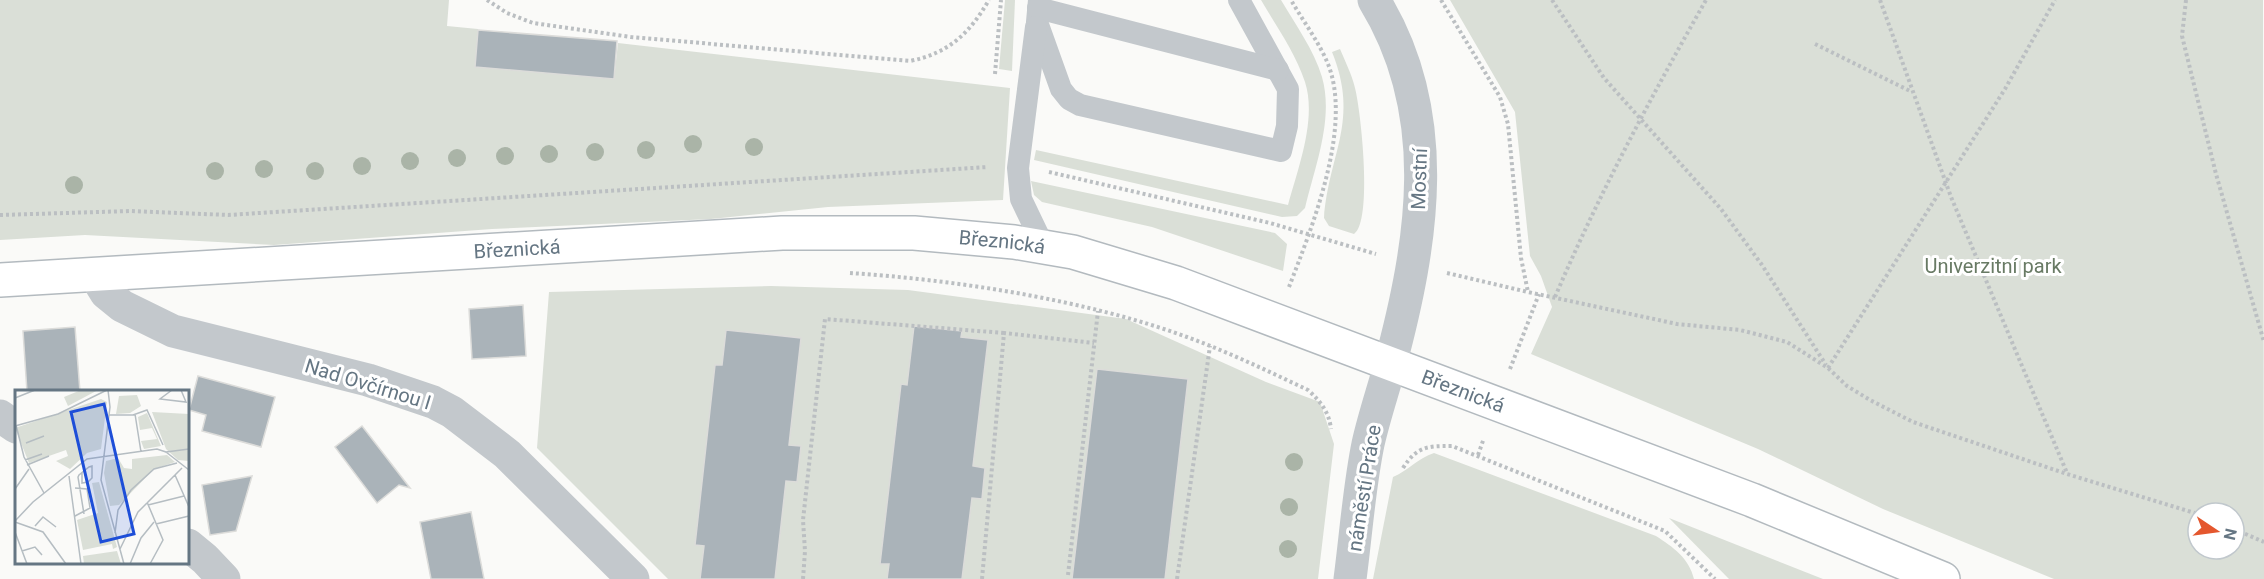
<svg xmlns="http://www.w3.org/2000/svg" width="2264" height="579" viewBox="0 0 2264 579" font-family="Roboto,sans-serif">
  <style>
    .green { fill: #dadfd7; fill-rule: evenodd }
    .building { fill: #aab3b9; stroke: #dcdcda; stroke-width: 1.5 }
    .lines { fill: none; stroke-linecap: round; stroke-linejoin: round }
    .secondary-casing { stroke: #b3babf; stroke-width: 36 }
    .path { stroke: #bbbfc2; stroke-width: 4; stroke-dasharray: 3 3; stroke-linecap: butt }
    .service { stroke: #c3c8cc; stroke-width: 22 }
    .minor { stroke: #c3c8cc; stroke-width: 33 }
    .secondary { stroke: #fff; stroke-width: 33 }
    .tree { fill: #aab4a7 }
    .labels { text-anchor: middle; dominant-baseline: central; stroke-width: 6; stroke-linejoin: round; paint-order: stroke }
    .street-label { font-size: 20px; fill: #657683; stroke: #fff }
    .park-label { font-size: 20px; fill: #687a64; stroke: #fff }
    .inset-road { fill: none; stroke: #b5bdc2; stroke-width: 1.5 }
    .view { fill: #1d4ed8; fill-opacity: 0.15; stroke: #1d4ed8; stroke-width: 3 }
    .inset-edge { fill: none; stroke: #657683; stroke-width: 3 }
  </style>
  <rect width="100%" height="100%" fill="#fafaf8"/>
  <!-- green -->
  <g class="green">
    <path d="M 0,0 L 449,0 L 447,26 L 478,29 L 475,66 L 614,79 L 618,43 L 1010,88 L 1003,200 L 828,207 L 711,219 L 492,229 L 274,245 L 85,235 L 0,240 Z"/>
    <path d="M 1005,0 L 1015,0 L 1012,71 L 999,69 Z"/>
    <path d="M 1261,0 L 1281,0 C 1295,24 1314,50 1322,77 C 1334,119 1315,166 1305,208 L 1297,216 L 1282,217 L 1034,160 L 1036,150 L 1288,205 C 1298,168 1317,119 1305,82 C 1295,52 1276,26 1261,0 Z"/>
    <path d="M 1450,0 L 2263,0 L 2264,579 L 2054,579 L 1883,509 L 1758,449 L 1531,354 L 1552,307 L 1541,276 L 1530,256 L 1515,112 ZM 2198,513 L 2234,513 L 2234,549 L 2198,549 Z"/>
    <path d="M 1340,49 C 1345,61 1352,75 1355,88 C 1361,111 1373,222 1354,234 L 1329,226 L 1324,218 C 1329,153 1360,121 1332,52 Z"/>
    <path d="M 1031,181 L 1275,233 L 1287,244 L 1283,271 L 1152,227 L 1042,202 L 1034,195 Z"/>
    <path d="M 771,286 L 908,290 L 1126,319 L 1266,382 L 1320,402 L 1334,444 L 1318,579 L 668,579 L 537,448 L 549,292 Z"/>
    <path d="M 1434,453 L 1656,536 C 1673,547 1689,558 1694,579 L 1373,579 L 1393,477 C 1409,470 1418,458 1434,453 Z"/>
    <path d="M 1669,518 L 1823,579 L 1729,579 Z"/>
  </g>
  <!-- building -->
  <g class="building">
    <path d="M 478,30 L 617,41 L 614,79 L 475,67 Z"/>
    <path d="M 523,305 L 526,356 L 472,359 L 469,309 Z"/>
    <path d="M 914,326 L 962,331 L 961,337 L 988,340 L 973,466 L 985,468 L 982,499 L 972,498 L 962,579 L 887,579 L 889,564 L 880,564 L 901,384 L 907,385 Z"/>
    <path d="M 75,327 L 80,392 L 27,392 L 23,331 Z"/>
    <path d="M 726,330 L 801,338 L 789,445 L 801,446 L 797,482 L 786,481 L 775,579 L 700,579 L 704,546 L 695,545 L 715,365 L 722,365 Z"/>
    <path d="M 1097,369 L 1188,379 L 1165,579 L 1072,579 Z"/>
    <path d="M 198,376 L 275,397 L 261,447 L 202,431 L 206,415 L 189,410 Z"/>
    <path d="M 362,426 L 410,488 L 399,485 L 377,503 L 335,447 Z"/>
    <path d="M 252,476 L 236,531 L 210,535 L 202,485 Z"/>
    <path d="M 471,512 L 484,579 L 431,579 L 420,522 Z"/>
  </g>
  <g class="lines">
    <defs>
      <g id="secondary">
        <path id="s1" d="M 0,280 L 782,233 L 914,233 L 1014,242 L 1073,252 L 1176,283 L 1752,500 L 1943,579"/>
      </g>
    </defs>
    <!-- secondary casing -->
    <use href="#secondary" class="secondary-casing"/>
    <!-- path -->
    <g class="path">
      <path d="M 487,0 L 507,13 L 533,23 L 631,37 L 910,61 C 949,53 969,34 989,0"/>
      <path d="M 1441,0 L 1500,97 L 1508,124 L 1521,258 L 1528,292 L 1677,324 L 1740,330 L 1787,342 L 1828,368 L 1847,386 L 1870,400 L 1913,422 L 2067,474 L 2198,514"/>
      <path d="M 1552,0 L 1604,78 L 1721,209 L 1762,265 L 1826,365"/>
      <path d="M 1880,0 L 1951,197 L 2067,473"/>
      <path d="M 2186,0 L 2182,36 L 2216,174 L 2264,342"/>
      <path d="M 1815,44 L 1912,92"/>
      <path d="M 995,74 L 1001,0"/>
      <path d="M 1049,172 L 1270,223 L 1376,254"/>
      <path d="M 0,215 L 131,211 L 228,215 L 988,167"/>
      <path d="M 850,273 C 957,280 1086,300 1187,337 C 1228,352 1268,371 1308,390 C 1321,402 1329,412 1331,429"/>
      <path d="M 1447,273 L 1528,292"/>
      <path d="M 1289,287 C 1312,227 1353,127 1328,64 C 1319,42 1303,21 1291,0"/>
      <path d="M 1555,297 C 1599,194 1651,97 1706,0"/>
      <path d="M 1828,368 L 2005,89 L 2055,0"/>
      <path d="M 1510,369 L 1539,294"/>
      <path d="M 1478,455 L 1484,438"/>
      <path d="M 1403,468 C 1417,446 1428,446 1452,446 L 1665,531 L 1715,579"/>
      <path d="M 2234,529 L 2264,542"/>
      <path d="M 1068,575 L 1098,311"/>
      <path d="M 803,579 L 805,551 L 803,520 L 825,319 L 1004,333"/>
      <path d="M 982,579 L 1004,333 L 1094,343"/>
      <path d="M 1177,579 L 1210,346"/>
    </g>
    <!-- service -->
    <g class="service">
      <path d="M 1039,0 L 1037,22 L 1061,89 L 1069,99 L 1080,105 L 1281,151 L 1287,126 L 1288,89 L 1239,0"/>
      <path d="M 1038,8 L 1278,70"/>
      <path d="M 1036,27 L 1018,168 L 1021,199 L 1044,247"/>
    </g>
    <!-- minor -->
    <g class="minor">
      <path d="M 95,275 L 106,293 L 122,306 L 173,331 L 368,380 L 433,402 L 452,412 L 507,454 L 633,579"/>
      <path d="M 0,416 L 16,427"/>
      <path d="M 188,545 L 205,559 L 224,579"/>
      <path d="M 1350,579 C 1356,534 1359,488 1368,444 C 1374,417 1383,391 1390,365 C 1423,242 1444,114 1374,0"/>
    </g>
    <!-- secondary -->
    <use href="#secondary" class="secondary"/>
  </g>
  <!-- trees -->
  <g class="tree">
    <circle cx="693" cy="144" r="9"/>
    <circle cx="754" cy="147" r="9"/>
    <circle cx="646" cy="150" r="9"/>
    <circle cx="595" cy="152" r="9"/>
    <circle cx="549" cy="154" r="9"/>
    <circle cx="505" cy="156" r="9"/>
    <circle cx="457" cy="158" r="9"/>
    <circle cx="410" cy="161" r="9"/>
    <circle cx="362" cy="166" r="9"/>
    <circle cx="264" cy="169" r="9"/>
    <circle cx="215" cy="171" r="9"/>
    <circle cx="315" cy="171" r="9"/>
    <circle cx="74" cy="185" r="9"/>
    <circle cx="1294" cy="462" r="9"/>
    <circle cx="1289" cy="507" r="9"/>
    <circle cx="1288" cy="549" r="9"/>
  </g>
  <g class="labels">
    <!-- street labels -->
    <g class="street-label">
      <text transform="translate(1419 179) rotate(-88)">Mostní</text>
      <text stroke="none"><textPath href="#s1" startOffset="1004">Březnická</textPath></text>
      <text stroke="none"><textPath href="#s1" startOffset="518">Březnická</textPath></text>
      <text transform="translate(368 384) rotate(17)">Nad Ovčírnou I</text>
      <text stroke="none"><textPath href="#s1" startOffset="1490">Březnická</textPath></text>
      <text transform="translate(1364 488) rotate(-81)">náměstí Práce</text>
    </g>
    <!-- park labels -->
    <g class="park-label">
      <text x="1993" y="266">Univerzitní park</text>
    </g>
  </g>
  <!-- overview -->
  <g transform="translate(15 390)">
    <rect width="174" height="174" fill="#fafaf8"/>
    <path d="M 66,0 L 83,0 L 53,16 L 49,7 ZM 122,5 L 126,16 L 115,23 L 101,24 L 104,6 ZM 86,9 L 92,12 L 86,59 L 72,63 L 55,79 L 41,71 L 53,66 L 51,60 L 14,73 L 0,38 ZM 137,22 L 174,24 L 174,71 L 163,70 L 151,59 ZM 132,23 L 146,56 L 129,59 L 126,51 L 142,49 L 137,38 L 125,40 L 123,27 ZM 152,65 L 160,72 L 139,79 L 104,115 L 95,116 L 89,83 L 91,71 L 103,68 L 109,78 L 117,79 L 117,69 ZM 84,92 L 102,157 L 98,159 L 97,154 L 68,160 L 62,130 L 83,123 L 77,93 ZM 102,161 L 106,174 L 69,174 L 68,166 Z" fill="#dadfd7"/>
    <path class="inset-road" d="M 93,0 L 95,17 L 86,90 L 109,174M 157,0 L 145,9 L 171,12 L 166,0M 0,8 L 20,0M 120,24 L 126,62M 94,25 L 118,25 L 132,20 L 148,55M 1,35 L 9,67 L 29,103M 0,36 L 43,24 L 92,0M 11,53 L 29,46M 151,62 L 174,80M 151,62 L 174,59M 10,70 L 27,64M 12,75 L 34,66M 67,83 L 67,93 L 73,92 L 77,88 L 77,76 L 74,77 L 64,85 L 63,87 L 69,124M 160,85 L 174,117M 54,86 L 66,174M 0,99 L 14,79M 132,112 L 148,150 L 135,174M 133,115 L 169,106M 60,126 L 75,118 L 72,99 L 60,98M 0,131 L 18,112 L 72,69 L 142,59 L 151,62M 0,132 L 28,142 L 51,174M 141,134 L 174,126M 20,136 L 28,127 L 41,137M 0,142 L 12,174M 100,143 L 103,120 L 116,100 L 139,79 L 162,73M 105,159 L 123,122 L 167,78M 7,161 L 20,157 L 27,165M 115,174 L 126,148 L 139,132"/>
    <path class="view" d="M 89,14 L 119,144 L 86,152 L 56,22 Z"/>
    <rect width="174" height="174" class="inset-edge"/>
  </g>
  <!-- north arrow -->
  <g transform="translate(2216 531) rotate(103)"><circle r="28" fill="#ffffff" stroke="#c1c8cd" stroke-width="1.5"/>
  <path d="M0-4.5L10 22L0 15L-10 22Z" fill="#e4572e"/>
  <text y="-9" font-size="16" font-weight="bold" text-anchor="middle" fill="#657683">N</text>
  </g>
</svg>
